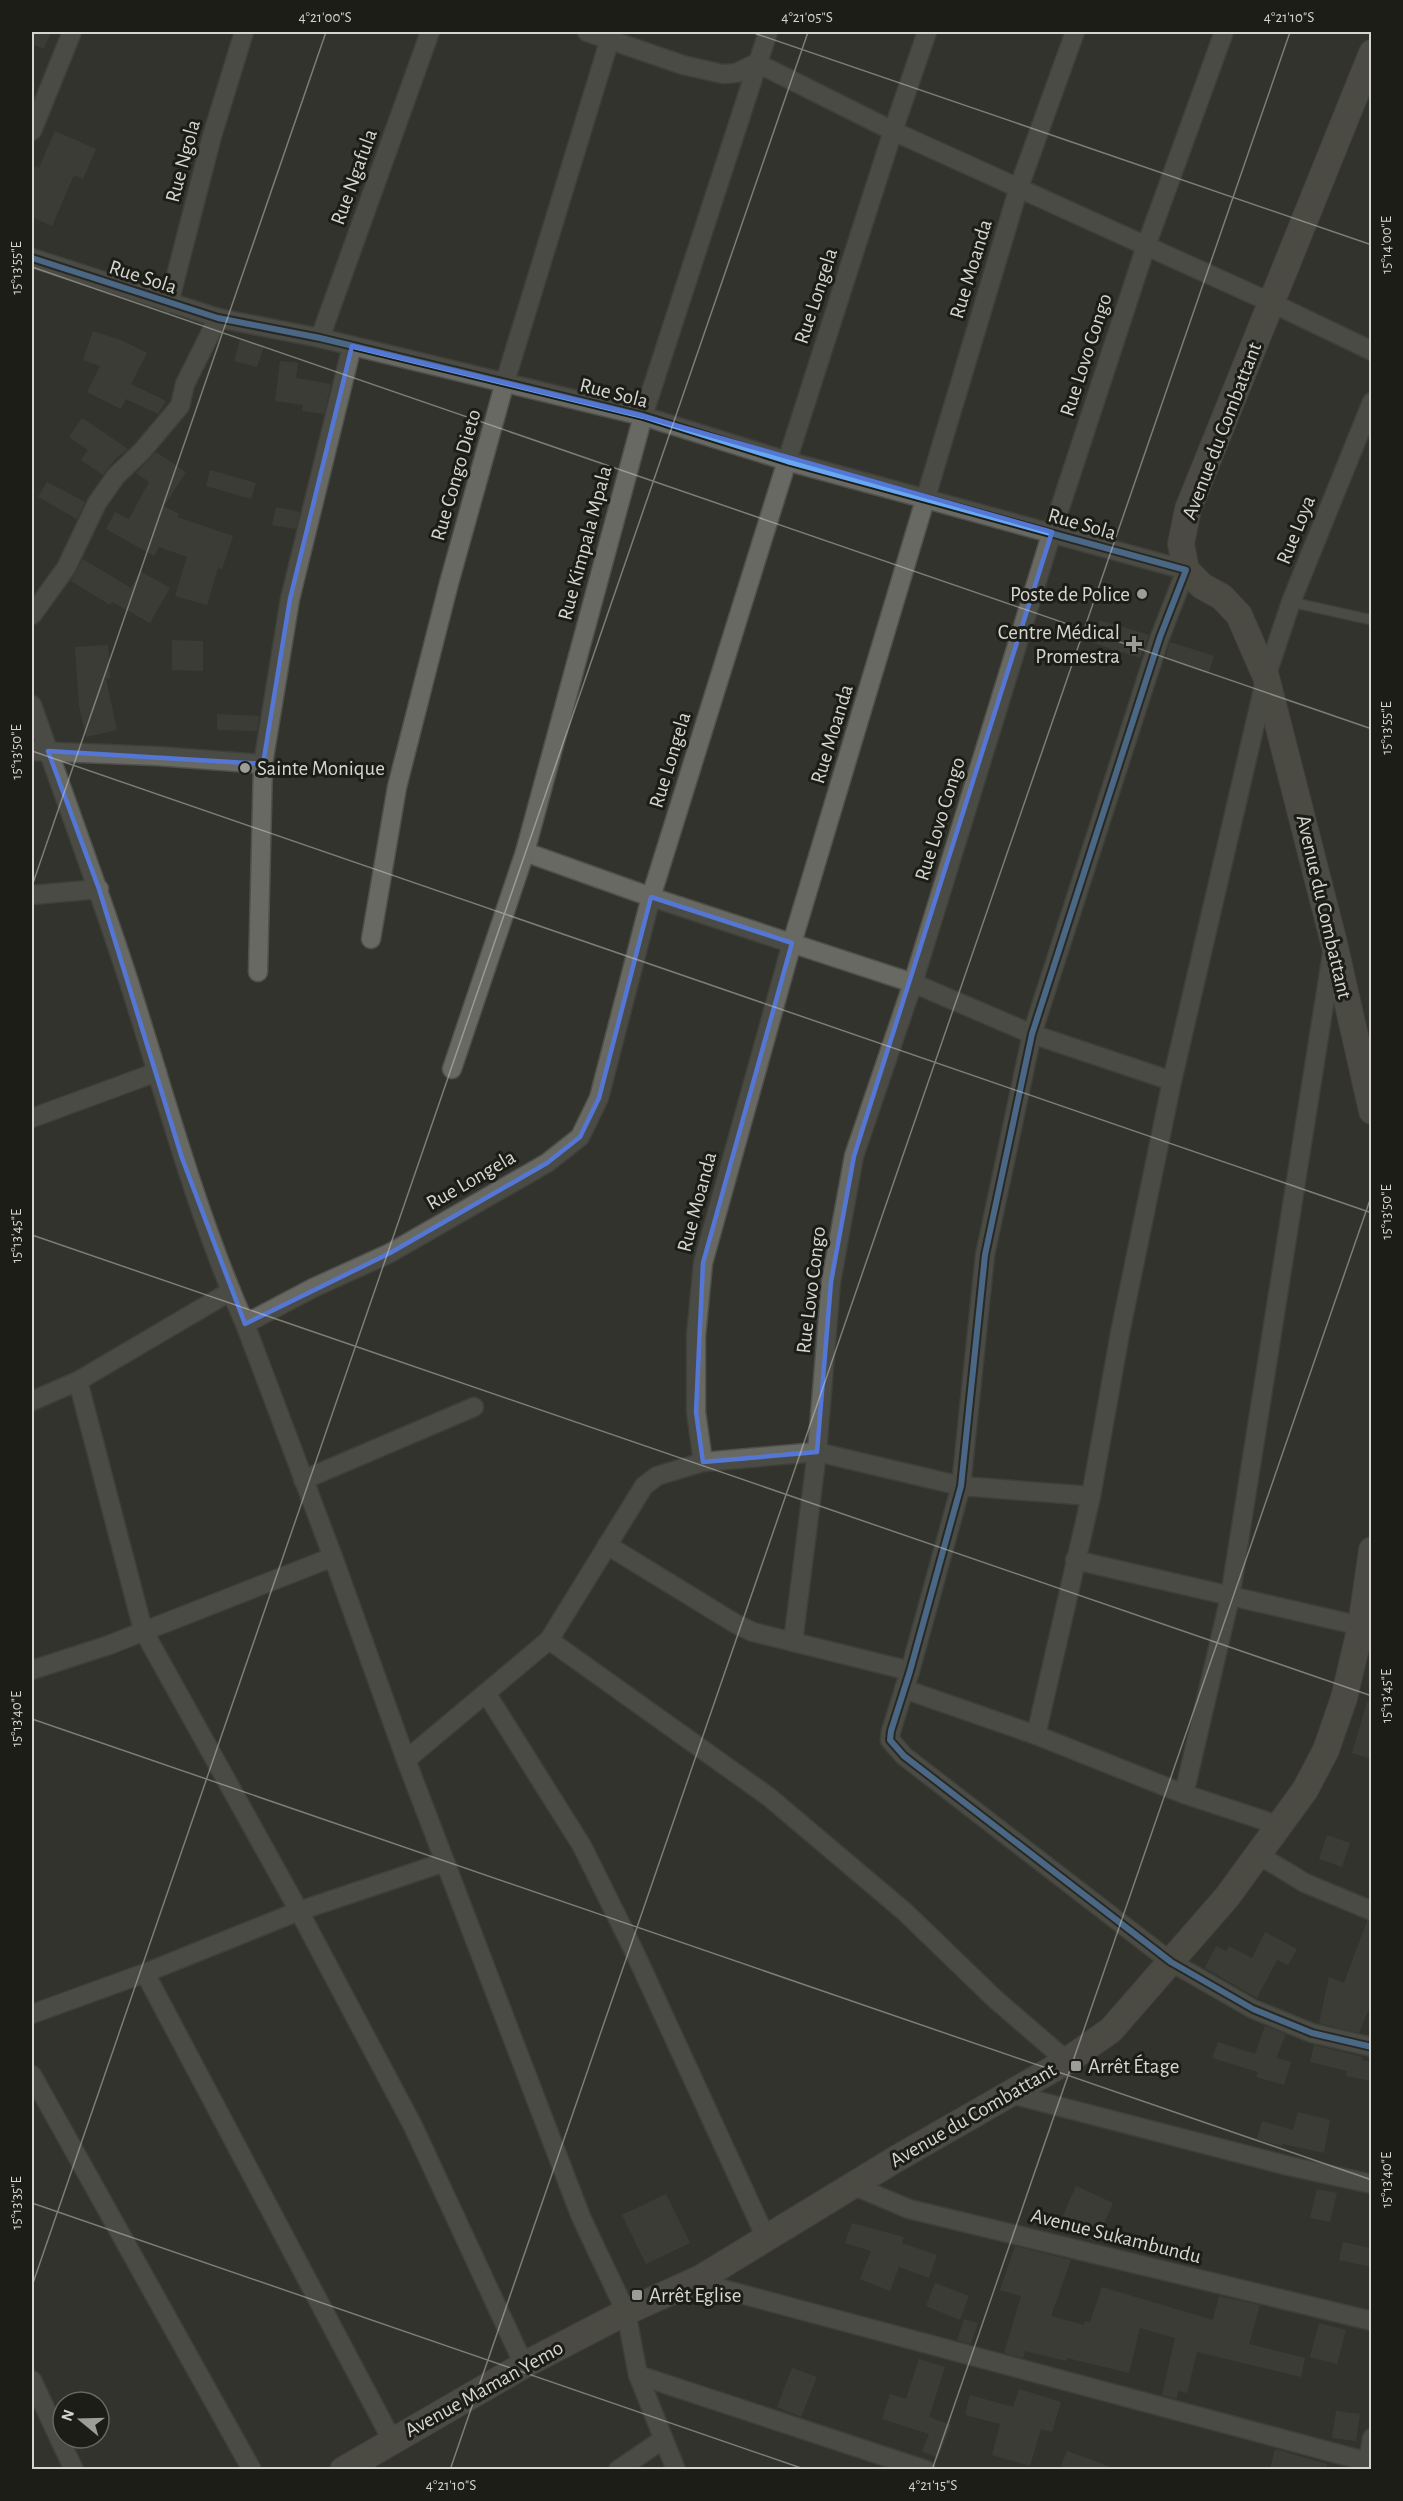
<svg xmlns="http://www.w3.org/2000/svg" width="1403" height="2501" viewBox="0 0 1403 2501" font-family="'Alegreya Sans',sans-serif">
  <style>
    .building { fill: #464842 }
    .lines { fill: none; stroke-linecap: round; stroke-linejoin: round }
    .lane-casing { stroke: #4f4f4b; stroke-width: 12 }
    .street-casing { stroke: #4f4f4b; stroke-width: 21 }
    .secondary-casing { stroke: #4f4f4b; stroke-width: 28 }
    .lane { stroke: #696964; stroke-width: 9 }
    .street { stroke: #696964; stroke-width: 18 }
    .secondary { stroke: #696961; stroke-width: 26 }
    .cycleway-casing { stroke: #1d1d18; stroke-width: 10 }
    .cycleway { stroke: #66a8f1; stroke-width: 6 }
    .marked { fill: none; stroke: #5477d5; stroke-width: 4.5; stroke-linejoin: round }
    .ticks { fill: none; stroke: #d5d6cf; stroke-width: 1.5; stroke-opacity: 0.45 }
    .poi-dot { fill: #9c9d97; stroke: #1d1d18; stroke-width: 2 }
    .labels { text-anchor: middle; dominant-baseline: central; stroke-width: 6; stroke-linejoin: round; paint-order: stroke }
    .street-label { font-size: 21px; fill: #d5d6cf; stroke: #1d1d18 }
    .poi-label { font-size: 21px; fill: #d5d6cf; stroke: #1d1d18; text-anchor: start }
    .neatline { fill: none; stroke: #d5d6cf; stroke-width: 2 }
    .ticks-label { font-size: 15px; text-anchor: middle; fill: #d5d6cf }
  </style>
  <rect width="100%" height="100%" fill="#33332e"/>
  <!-- building -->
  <g class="building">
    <path d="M 32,32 L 51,32 L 44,49 L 32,44 Z"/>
    <path d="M 55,131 L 96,149 L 83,179 L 74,175 L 52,226 L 32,217 L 32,175 L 35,166 L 39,168 Z"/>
    <path d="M 93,331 L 123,341 L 147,353 L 131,384 L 166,401 L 158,414 L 126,399 L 121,409 L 87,392 L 100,366 L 83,360 Z"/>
    <path d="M 240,340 L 264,346 L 257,367 L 234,361 Z"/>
    <path d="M 280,361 L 298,363 L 296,378 L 331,384 L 324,414 L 302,411 L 303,405 L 275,401 Z"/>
    <path d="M 82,418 L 128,449 L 115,459 L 103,475 L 81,460 L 88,450 L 69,437 Z"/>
    <path d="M 156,452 L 186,472 L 164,506 L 179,514 L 177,517 L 233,536 L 222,569 L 218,568 L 207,605 L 175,596 L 187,557 L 159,547 L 154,556 L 106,529 L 115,512 L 129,519 L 149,482 L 136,473 Z"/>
    <path d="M 210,470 L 256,483 L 251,499 L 206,486 Z"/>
    <path d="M 47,482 L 85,502 L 77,519 L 38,497 Z"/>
    <path d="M 276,507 L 300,512 L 296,529 L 272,525 Z"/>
    <path d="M 83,559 L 131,588 L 140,571 L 170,588 L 150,623 L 112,602 L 110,605 L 71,581 Z"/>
    <path d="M 1100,620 L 1149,635 L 1140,658 L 1093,643 Z"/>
    <path d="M 172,640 L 203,641 L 203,671 L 172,670 Z"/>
    <path d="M 1170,642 L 1214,656 L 1208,674 L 1165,659 Z"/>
    <path d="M 108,645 L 110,678 L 106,679 L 117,730 L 86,737 L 79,706 L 75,647 Z"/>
    <path d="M 217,714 L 259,716 L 257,731 L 217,730 Z"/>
    <path d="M 1367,1702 L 1371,1702 L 1371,1759 L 1352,1753 Z"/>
    <path d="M 1327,1835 L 1350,1843 L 1342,1867 L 1319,1859 Z"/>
    <path d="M 1367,1921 L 1371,1922 L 1371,2004 L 1359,2033 L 1319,2023 L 1329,1977 L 1344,1983 Z"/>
    <path d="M 1265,1932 L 1297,1949 L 1288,1965 L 1277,1960 L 1257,1998 L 1205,1968 L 1216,1946 L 1226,1951 L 1229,1946 L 1252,1958 Z"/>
    <path d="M 1265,2026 L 1286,2034 L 1276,2058 L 1291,2062 L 1284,2085 L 1256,2077 L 1258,2072 L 1212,2058 L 1218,2042 L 1255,2054 Z"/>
    <path d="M 1314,2045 L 1363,2057 L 1362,2060 L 1371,2062 L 1371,2081 L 1346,2076 L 1347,2071 L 1310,2062 Z"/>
    <path d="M 1298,2112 L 1330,2120 L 1324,2153 L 1283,2144 L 1282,2146 L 1257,2139 L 1262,2121 L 1293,2130 Z"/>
    <path d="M 1076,2186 L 1113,2203 L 1096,2242 L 1059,2225 Z"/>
    <path d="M 1317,2189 L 1337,2193 L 1330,2222 L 1310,2218 Z"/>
    <path d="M 666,2194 L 690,2243 L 646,2264 L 622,2215 Z"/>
    <path d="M 852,2223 L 904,2237 L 902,2243 L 937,2255 L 929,2278 L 899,2267 L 890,2291 L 860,2279 L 871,2251 L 845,2243 Z"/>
    <path d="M 1343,2242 L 1371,2248 L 1371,2267 L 1339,2260 Z"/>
    <path d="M 1015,2246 L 1071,2260 L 1051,2316 L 1084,2325 L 1085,2321 L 1090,2322 L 1102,2287 L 1213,2320 L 1219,2296 L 1260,2305 L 1249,2344 L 1305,2358 L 1301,2377 L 1197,2352 L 1187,2393 L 1178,2391 L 1177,2399 L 1162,2395 L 1175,2338 L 1140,2328 L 1129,2373 L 1067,2358 L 1066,2361 L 1025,2351 L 1023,2358 L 1004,2353 L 1021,2296 L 1000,2290 Z"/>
    <path d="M 935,2283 L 969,2296 L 960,2320 L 926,2306 Z"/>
    <path d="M 964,2319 L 978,2323 L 971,2344 L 957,2340 Z"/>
    <path d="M 1319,2323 L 1346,2330 L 1337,2364 L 1310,2357 Z"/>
    <path d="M 919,2359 L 945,2367 L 929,2417 L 951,2425 L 938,2458 L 922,2451 L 929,2434 L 882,2419 L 890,2394 L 906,2399 Z"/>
    <path d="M 792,2368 L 817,2377 L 801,2417 L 777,2407 Z"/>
    <path d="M 1019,2389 L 1061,2402 L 1052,2432 L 1041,2429 L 1030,2466 L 992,2455 L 1000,2424 L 965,2415 L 970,2395 L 1013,2407 Z"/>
    <path d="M 1336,2411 L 1360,2414 L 1356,2441 L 1332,2438 Z"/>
    <path d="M 1275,2449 L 1327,2464 L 1327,2469 L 1270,2469 Z"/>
    <path d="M 1067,2451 L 1111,2467 L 1111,2469 L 1060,2469 Z"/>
  </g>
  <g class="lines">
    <defs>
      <path id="lane" d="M 1291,602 L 1372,620"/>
      <g id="street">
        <path d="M 587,32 L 683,65 L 723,74 L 736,73 L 757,63 L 893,131 L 1272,303 L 1372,351"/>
        <path d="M 32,131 L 72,32"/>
        <path d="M 32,258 L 218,318 L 320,338 L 643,416 L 787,461 L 1186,570 L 1160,637 L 1032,1034 L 985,1255 L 961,1486 L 910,1671 L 891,1731 L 890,1740 L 904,1756 L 1171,1962 L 1253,2009 L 1312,2033 L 1372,2047"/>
        <path d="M 169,303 L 212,136 L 244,32"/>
        <path d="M 320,338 L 430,32"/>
        <path d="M 32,615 L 66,568 L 97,503 L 116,476 L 142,451 L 180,406 L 185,384 L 218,318"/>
        <path d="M 32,705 C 64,796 98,887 128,979 C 165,1095 196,1213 245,1324 L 333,1557 L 406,1760 L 581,2217 L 626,2312 L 638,2375 L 676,2470"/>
        <path d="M 32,751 L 157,756 L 263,764"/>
        <path d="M 525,852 L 651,897 L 913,983 L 1032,1034 L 1172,1081"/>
        <path d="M 32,895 L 99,889"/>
        <path d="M 371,939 L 397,787 L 449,583 L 505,382 L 612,32"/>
        <path d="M 258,972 L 263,764 L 290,599 L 352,346"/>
        <path d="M 452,1069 L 525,852 L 643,416 L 768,32"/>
        <path d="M 32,1118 L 157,1072"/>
        <path d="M 245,1324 L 313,1288 L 390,1253 L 547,1163 L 580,1137 L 599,1098 L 651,897 L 787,461 L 893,131 L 927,32"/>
        <path d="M 78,1381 L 143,1630 L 299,1911 L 413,2126 L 524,2365"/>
        <path d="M 32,1401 L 78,1381 L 231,1291"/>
        <path d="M 703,1462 L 696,1412 L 696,1336 L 703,1263 L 792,943 L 1019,187 L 1075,32"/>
        <path d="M 303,1480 L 474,1407"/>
        <path d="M 607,1545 L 736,1624 L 753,1632 L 910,1671"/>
        <path d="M 1075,1560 L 1361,1626"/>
        <path d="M 549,1640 L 769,1797 L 905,1912 L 995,1999 L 1067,2061"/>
        <path d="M 793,1642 L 817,1452 L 831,1282 L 854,1156 L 913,983 L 1052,532 L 1146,246 L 1224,32"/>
        <path d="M 32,1670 L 109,1645 L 333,1557"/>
        <path d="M 904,1689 L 1036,1735 L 1184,1794 L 1281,1826"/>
        <path d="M 486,1693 L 582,1846 L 634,1951 L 766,2238"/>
        <path d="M 1036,1735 L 1091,1496 L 1120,1333 L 1172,1081 L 1266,677 L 1291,602 L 1372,402"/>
        <path d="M 406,1760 L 549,1640 L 644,1486 L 657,1476 L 703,1462 L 817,1452 L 961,1486 L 1091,1496"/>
        <path d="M 1184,1794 L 1230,1597 L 1332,954"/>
        <path d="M 1259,1855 L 1305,1883 L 1372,1911"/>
        <path d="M 145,1973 L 392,2440"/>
        <path d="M 32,2014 L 145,1973 L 299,1911 L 445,1862"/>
        <path d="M 32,2075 L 252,2470"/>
        <path d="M 1011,2094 L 1289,2166 L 1372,2184"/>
        <path d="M 852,2185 L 909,2209 L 1372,2321"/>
        <path d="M 701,2278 L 704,2283 L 715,2287 L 1372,2463"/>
        <path d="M 638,2375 L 926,2470"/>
        <path d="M 32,2380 L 74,2470"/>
        <path d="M 618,2470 L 662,2440"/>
        <path d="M 1367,2470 L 1372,2438"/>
      </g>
      <g id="secondary">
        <path d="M 1372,53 L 1188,509 L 1181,544 L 1186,570 L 1202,586 L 1222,597 L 1239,615 L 1266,677 L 1334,943 L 1372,1111"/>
        <path d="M 343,2470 L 524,2365 L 626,2312 L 701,2278 L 896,2159 L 1067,2061 L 1111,2030 L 1227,1897 L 1305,1790 L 1326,1750 L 1344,1698 L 1361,1626 L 1372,1550"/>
      </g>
    </defs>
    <!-- lane casing -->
    <use href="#lane" class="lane-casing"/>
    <!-- street casing -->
    <use href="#street" class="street-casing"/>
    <!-- secondary casing -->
    <use href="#secondary" class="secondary-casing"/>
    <!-- lane -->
    <use href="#lane" class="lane"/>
    <!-- street -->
    <use href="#street" class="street"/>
    <!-- secondary -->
    <use href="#secondary" class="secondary"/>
    <defs>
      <path id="cycleway" d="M 32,258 L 218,318 L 320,338 L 643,416 L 787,461 L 1186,570 L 1160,637 L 1032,1034 L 985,1255 L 961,1486 L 910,1671 L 891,1731 L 890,1740 L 904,1756 L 1171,1962 L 1253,2009 L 1312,2033 L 1372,2047"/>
    </defs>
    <!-- cycleway casing -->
    <use href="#cycleway" class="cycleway-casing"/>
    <!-- cycleway -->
    <use href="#cycleway" class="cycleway"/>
  </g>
  <!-- marked area -->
  <path d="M0 0H1403V2501H0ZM 352,346 L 643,416 L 1052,532 L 854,1156 L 831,1282 L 817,1452 L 703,1462 L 696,1412 L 703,1263 L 792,943 L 651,897 L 599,1098 L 580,1137 L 547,1163 L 390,1253 L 245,1324 L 182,1158 L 99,889 L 48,751 L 263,764 L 290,599 Z" fill="#33332e" fill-opacity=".55" fill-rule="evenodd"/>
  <path class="marked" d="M 352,346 L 643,416 L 1052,532 L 854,1156 L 831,1282 L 817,1452 L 703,1462 L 696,1412 L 703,1263 L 792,943 L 651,897 L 599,1098 L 580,1137 L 547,1163 L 390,1253 L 245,1324 L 182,1158 L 99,889 L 48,751 L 263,764 L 290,599 Z"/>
  <!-- ticks -->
  <path class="ticks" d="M 751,32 L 1372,245M 32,267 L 1372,729M 32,751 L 1372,1213M 32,886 L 326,32M 32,1235 L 1372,1696M 32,1719 L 1372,2180M 32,2203 L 807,2470M 32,2286 L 808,32M 450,2470 L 1290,32M 932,2470 L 1372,1194"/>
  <!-- markers -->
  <g class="poi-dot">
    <circle cx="1142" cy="594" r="6"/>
    <path d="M1131 635h6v6h6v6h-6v6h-6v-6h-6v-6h6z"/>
    <circle cx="245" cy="768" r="6"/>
    <rect x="1070" y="2060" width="12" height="12" rx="3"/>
    <rect x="631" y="2289" width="12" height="12" rx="3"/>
  </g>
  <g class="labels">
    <!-- street labels -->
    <g class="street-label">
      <text transform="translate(183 161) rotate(-75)">Rue Ngola</text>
      <text transform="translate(354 177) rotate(-70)">Rue Ngafula</text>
      <text transform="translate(971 269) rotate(-73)">Rue Moanda</text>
      <text transform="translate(143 277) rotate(18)">Rue Sola</text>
      <text transform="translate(816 296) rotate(-72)">Rue Longela</text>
      <text transform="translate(1086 355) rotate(-72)">Rue Lovo Congo</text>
      <text transform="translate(614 393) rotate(14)">Rue Sola</text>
      <text transform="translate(1222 431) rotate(-69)">Avenue du Combattant</text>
      <text transform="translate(456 475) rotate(-74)">Rue Congo Dieto</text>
      <text transform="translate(1082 524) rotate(16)">Rue Sola</text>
      <text transform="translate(1296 530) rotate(-68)">Rue Loya</text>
      <text transform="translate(585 543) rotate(-75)">Rue Kimpala Mpala</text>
      <text transform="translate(832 734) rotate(-73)">Rue Moanda</text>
      <text transform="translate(670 760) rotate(-73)">Rue Longela</text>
      <text transform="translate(940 819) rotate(-73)">Rue Lovo Congo</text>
      <text transform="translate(1324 907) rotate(77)">Avenue du Combattant</text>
      <text transform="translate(471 1180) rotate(-30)">Rue Longela</text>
      <text transform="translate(697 1202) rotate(-75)">Rue Moanda</text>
      <text transform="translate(811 1290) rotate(-83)">Rue Lovo Congo</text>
      <text transform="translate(973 2115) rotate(-30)">Avenue du Combattant</text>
      <text transform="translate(1116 2236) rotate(14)">Avenue Sukambundu</text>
      <text transform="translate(484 2389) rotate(-29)">Avenue Maman Yemo</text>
    </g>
    <!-- poi labels -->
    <g class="poi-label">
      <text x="1130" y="594" text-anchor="end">Poste de Police</text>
      <text x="1120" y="632" text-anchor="end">Centre Médical<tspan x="1120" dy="24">Promestra</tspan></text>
      <text x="257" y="768">Sainte Monique</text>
      <text x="1088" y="2066">Arrêt Étage</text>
      <text x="649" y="2295">Arrêt Eglise</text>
    </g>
  </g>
  <!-- border -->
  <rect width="1403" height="2501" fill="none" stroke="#1d1d18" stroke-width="66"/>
  <!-- north arrow -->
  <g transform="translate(81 2420) rotate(289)"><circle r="28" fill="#1d1d18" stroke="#676761" stroke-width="1.5"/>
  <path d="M0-4.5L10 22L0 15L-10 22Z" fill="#9c9d97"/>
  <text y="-9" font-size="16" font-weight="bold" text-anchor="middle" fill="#d5d6cf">N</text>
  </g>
  <rect x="33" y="33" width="1337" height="2435" class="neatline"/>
  <g class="ticks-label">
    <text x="325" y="22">4°21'00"S</text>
    <text x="807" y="22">4°21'05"S</text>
    <text x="1289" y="22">4°21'10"S</text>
    <text transform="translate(1386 245) rotate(-90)" y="5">15°14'00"E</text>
    <text transform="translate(16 268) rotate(-90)" y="5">15°13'55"E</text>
    <text transform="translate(1386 728) rotate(-90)" y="5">15°13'55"E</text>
    <text transform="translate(16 752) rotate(-90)" y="5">15°13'50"E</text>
    <text transform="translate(1386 1212) rotate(-90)" y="5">15°13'50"E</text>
    <text transform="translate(16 1236) rotate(-90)" y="5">15°13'45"E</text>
    <text transform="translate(1386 1696) rotate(-90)" y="5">15°13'45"E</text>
    <text transform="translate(16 1719) rotate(-90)" y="5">15°13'40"E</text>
    <text transform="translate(1386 2180) rotate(-90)" y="5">15°13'40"E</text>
    <text transform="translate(16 2203) rotate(-90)" y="5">15°13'35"E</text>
    <text x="451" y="2490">4°21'10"S</text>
    <text x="933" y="2490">4°21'15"S</text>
  </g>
</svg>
